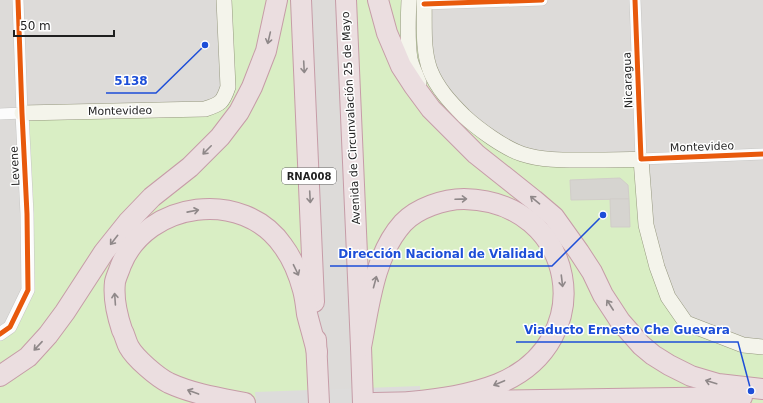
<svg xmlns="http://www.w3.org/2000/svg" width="763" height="403" viewBox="0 0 763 403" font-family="'DejaVu Sans',sans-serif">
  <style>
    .residential { fill: #dddbd9 }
    .grass { fill: #d9eec4 }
    .pier { fill: #dddcdb }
    .building { fill: #d6d4d0; stroke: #d1cdc9 }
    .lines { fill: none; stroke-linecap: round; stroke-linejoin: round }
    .minor-casing { stroke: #c6c6c4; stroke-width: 12 }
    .tertiary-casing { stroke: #c6c6c4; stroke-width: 14 }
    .secondary-casing { stroke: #96987f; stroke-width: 16 }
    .motorway-casing { stroke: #c69ca7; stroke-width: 22 }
    .minor { stroke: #fcfcfc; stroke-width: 11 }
    .tertiary { stroke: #fcfcfc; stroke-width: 13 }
    .secondary { stroke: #f4f4eb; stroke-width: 15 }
    .motorway { stroke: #ebdee0; stroke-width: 20 }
    .cycleway-casing { stroke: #fff; stroke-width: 8 }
    .cycleway { stroke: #e8590c; stroke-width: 5 }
    .oneway { stroke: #8f8889 }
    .labels { text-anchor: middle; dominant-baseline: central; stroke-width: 3; stroke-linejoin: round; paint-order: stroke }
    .shield { fill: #fff; stroke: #626262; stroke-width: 1 }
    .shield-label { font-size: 10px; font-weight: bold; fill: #1f1f1f }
    .street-label { font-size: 11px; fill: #1f1f1f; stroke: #fff }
    .leader { fill: none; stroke: #1d4ed8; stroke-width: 1.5 }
    .callout-dot { fill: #1d4ed8; stroke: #fff; stroke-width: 1.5 }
    .callout-label { font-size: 12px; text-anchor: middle; font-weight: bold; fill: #1d4ed8; stroke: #fff; stroke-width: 3; stroke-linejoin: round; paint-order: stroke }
  </style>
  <rect width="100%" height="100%" fill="#eeece8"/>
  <!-- residential -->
  <rect class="residential" x="0" y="0" width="763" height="403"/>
  <!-- grass -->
  <g class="grass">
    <path d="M 224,0 L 301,0 L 319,403 L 0,403 L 0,334 L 28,290 L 22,113 L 205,109 L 224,99 Z"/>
    <path d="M 346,0 L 424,0 L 425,39 L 445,96 L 522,154 L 641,159 L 646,225 L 686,323 L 763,347 L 763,403 L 363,403 Z"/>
  </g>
  <!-- pier -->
  <path class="pier" d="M 420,386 L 421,403 L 256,403 L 255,392 Z"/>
  <!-- building -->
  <g class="building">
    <path d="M 620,178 L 628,185 L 629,199 L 571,200 L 570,180 Z"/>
    <path d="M 610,199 L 629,199 L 630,227 L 611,227 Z"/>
  </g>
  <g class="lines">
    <defs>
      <g id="minor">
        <path d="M 635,0 L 641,159 L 763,154"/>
        <path d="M 424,4 L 542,0"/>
        <path d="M 0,114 L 22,113 L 18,0"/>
      </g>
      <path id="tertiary" d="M 0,334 L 10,327 L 28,290 L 27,214 L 22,113"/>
      <g id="secondary">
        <path d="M 409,0 C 408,20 407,40 410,59 C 412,67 416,75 419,83"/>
        <path d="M 424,0 C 425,23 422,48 430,70 C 437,88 450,102 464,116 C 478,129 504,148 522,154 C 544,161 567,160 589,160 C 606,160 623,160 641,159 L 646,225 L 657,267 L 668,297 L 686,323 L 743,345 L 763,347"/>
        <path d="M 22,113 L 205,109 C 221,104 223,102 228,87 L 224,0"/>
      </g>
      <g id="motorway">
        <path d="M 301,0 L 314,302"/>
        <path d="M 346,0 L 361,347 L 363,403"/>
        <path d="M 378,0 L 387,33 L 401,66 L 414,86 L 431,109 L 476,154 L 534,200 L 554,217 L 579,252 L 592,272 L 603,295 L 620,321 L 641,345 L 653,355 L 669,365 L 691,376 L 718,384 L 763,389"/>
        <path d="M 316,340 L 319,403"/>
        <path d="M 361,347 C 369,306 374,255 403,223 C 417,208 444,199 464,199 C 576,201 602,341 498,384 C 470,395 440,399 410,402"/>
        <path d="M 0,376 L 28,357 L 48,335 L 65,312 L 104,252 L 128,222 L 152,197 L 190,167 L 220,137 L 239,112 L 252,87 L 266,51 L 277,0"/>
        <path d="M 466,401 L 742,397"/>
        <path d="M 245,403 C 219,398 193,394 169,383 C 157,377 135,358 129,347 C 126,342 125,335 122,330 C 117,315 113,299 115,282 C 116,277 119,271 121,265 C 147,201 243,188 283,246 C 292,258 299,275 303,290 C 305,297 306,306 307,314 C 310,326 314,339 317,352"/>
        <path d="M 374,403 L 422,402"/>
      </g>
    </defs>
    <!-- minor casing -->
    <use href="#minor" class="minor-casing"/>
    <!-- tertiary casing -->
    <use href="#tertiary" class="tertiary-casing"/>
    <!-- secondary casing -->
    <use href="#secondary" class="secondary-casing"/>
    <!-- motorway casing -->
    <use href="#motorway" class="motorway-casing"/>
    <!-- minor -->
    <use href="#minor" class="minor"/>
    <!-- tertiary -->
    <use href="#tertiary" class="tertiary"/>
    <!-- secondary -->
    <use href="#secondary" class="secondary"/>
    <!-- motorway -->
    <use href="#motorway" class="motorway"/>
    <defs>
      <g id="cycleway">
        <path d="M 635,0 L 641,159 L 763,154"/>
        <path d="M 424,4 L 542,0"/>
        <path d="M 0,334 L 10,327 L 28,290 L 27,214 L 22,113 L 18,0"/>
      </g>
    </defs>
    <!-- cycleway casing -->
    <use href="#cycleway" class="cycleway-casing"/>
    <!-- cycleway -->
    <use href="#cycleway" class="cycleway"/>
  </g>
  <!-- one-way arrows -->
  <defs><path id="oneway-shaft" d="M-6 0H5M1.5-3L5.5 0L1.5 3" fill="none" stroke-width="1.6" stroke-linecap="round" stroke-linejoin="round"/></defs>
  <g class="oneway">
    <use href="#oneway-shaft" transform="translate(269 38) rotate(103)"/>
    <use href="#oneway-shaft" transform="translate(304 67) rotate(87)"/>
    <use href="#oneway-shaft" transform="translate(207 150) rotate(135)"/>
    <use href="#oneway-shaft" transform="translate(310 197) rotate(87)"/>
    <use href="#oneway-shaft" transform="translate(461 199) rotate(-2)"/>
    <use href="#oneway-shaft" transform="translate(535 200) rotate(-140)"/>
    <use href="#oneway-shaft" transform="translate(193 211) rotate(-11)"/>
    <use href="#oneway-shaft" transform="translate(114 240) rotate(128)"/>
    <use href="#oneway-shaft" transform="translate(296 270) rotate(64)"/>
    <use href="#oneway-shaft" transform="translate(562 281) rotate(83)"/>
    <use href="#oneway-shaft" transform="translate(375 282) rotate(-75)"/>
    <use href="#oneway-shaft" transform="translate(115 299) rotate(-94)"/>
    <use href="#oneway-shaft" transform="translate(610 305) rotate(-123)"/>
    <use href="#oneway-shaft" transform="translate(38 346) rotate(133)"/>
    <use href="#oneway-shaft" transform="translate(711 382) rotate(-163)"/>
    <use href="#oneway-shaft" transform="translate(499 383) rotate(157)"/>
    <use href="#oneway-shaft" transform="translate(193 392) rotate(-160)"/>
  </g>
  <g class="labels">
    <!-- shield labels -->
    <rect class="shield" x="282" y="168" width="54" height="16" rx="3"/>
    <g class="shield-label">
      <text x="309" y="176">RNA008</text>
    </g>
    <!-- street labels -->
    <g class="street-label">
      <text transform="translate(628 80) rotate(-92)">Nicaragua</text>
      <text transform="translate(120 111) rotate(-1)">Montevideo</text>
      <text transform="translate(351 118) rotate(-93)">Avenida de Circunvalación 25 de Mayo</text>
      <text transform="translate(702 147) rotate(-2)">Montevideo</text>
      <text transform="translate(15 166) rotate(-93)">Levene</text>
    </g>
  </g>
  <!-- callouts -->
  <path class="leader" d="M205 45L156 93H106M603 215L552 266H330M751 391L738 342H516"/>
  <g class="callout-dot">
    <circle cx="205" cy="45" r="4"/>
    <circle cx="603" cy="215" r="4"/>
    <circle cx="751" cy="391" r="4"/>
  </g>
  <g class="callout-label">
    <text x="131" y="85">5138</text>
    <text x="441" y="258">Dirección Nacional de Vialidad</text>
    <text x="627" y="334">Viaducto Ernesto Che Guevara</text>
  </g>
  <!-- scale -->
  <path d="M14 30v6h100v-6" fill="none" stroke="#1f1f1f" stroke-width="2"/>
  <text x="20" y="30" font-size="12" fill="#1f1f1f" stroke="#ffffff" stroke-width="3" paint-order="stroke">50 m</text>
</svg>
